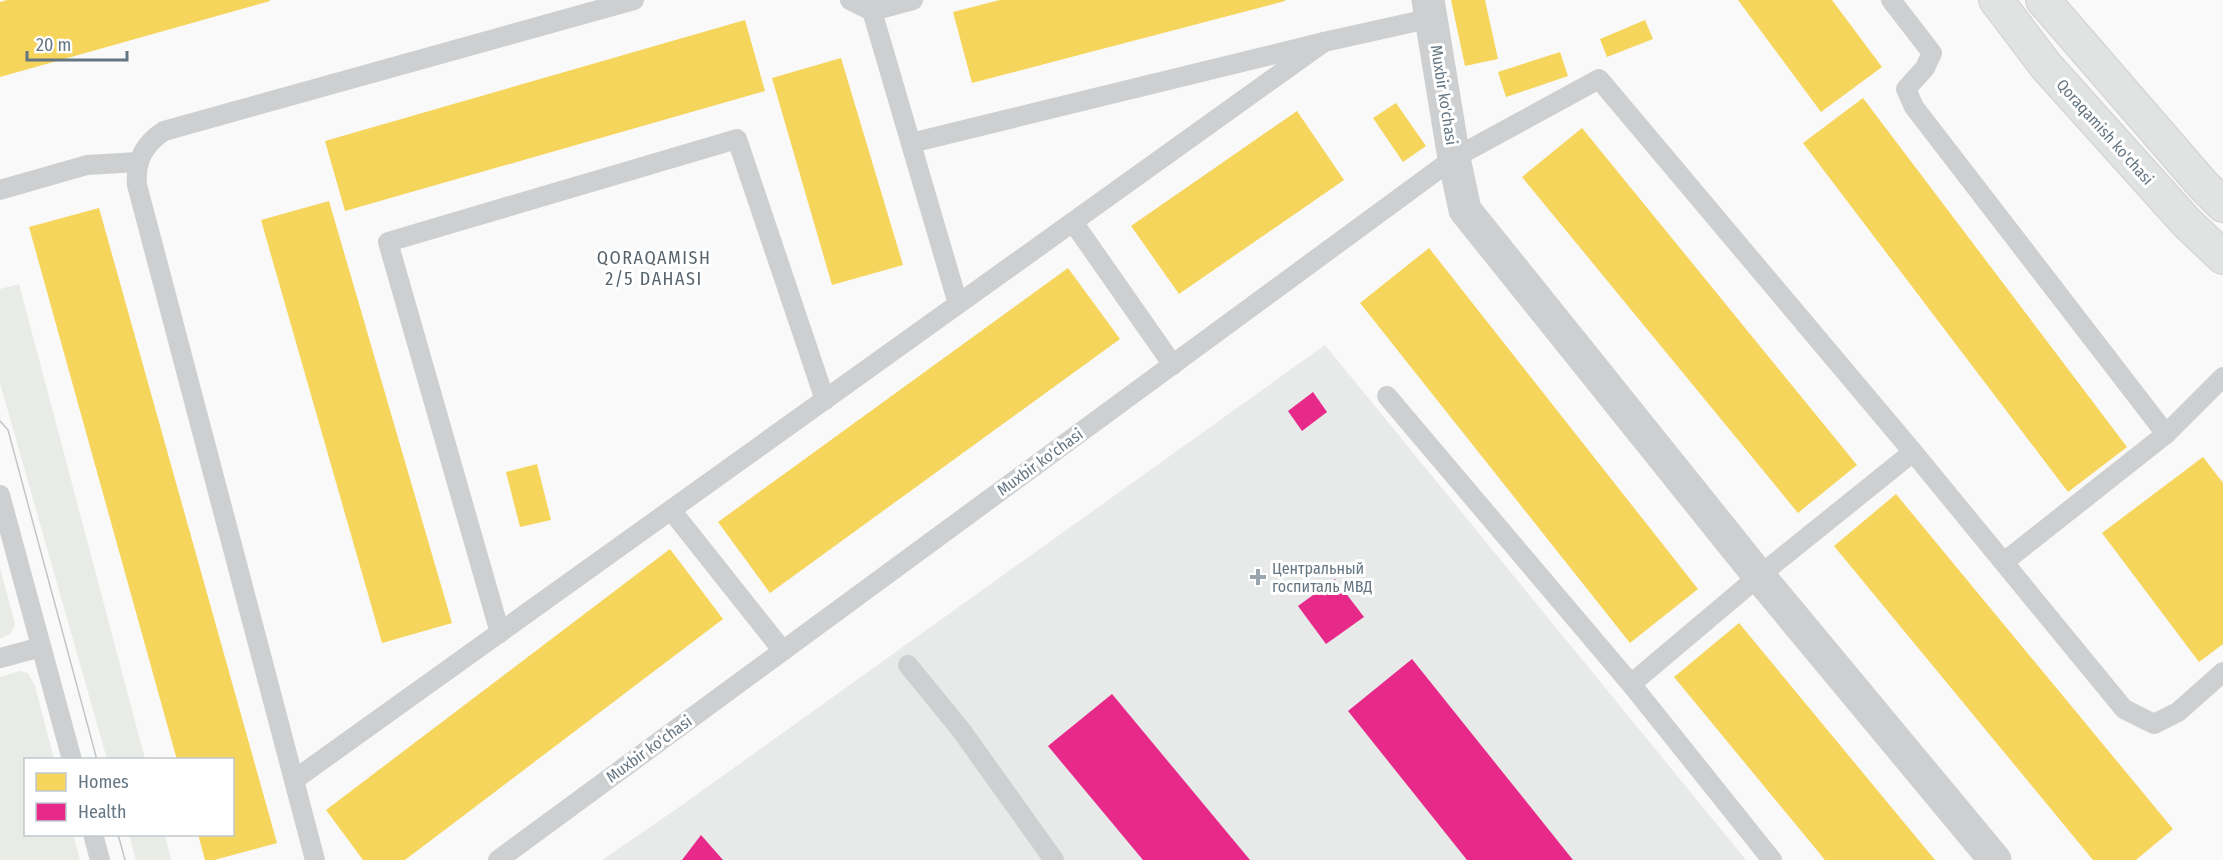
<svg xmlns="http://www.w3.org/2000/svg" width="2223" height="860" viewBox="0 0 2223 860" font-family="'Fira Sans Condensed',sans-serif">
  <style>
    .built { fill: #e8e9e9 }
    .green { fill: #e8ebe6 }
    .homes { fill: #f6d55c }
    .health { fill: #e7298a }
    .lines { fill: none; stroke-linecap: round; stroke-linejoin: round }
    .secondary-casing { stroke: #d5d6d7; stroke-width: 36 }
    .service { stroke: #cecfd0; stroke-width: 20 }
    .minor { stroke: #cecfd0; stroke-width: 33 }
    .secondary { stroke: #e1e2e2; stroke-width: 33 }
    .tram { stroke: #c3c5c6; stroke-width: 1.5 }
    .poi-dot { fill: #99a4ac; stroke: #fff; stroke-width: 2 }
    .labels { text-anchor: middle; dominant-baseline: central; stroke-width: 6; stroke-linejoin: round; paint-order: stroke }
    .street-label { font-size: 16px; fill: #657683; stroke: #fff }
    .poi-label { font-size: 16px; fill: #657683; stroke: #fff; text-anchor: start }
    .neighbourhood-label { font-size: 18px; letter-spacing: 1.5px; fill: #57646e; stroke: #fff }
  </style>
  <rect width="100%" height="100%" fill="#f9f9f9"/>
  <!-- built -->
  <path class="built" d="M 1325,345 L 1746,860 L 602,860 L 675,810 Z"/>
  <!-- green -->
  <g class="green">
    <path d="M 19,284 L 145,759 L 107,759 L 0,383 L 0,289 Z"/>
    <path d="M 0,568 L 15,624 L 11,633 L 0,639 Z"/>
    <path d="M 20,671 L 28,673 L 35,686 L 54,759 L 26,760 L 26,834 L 73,835 L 80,860 L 0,860 L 0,677 Z"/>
    <path d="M 129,835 L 165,835 L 171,860 L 136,860 Z"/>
  </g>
  <!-- homes -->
  <g class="homes">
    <path d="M 7,0 L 270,0 L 270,1 L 0,77 L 0,2 Z"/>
    <path d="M 1000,0 L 1285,0 L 1285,1 L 972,83 L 953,12 Z"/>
    <path d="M 1451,0 L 1485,0 L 1498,59 L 1465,66 Z"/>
    <path d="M 1738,0 L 1832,0 L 1882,67 L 1821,112 Z"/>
    <path d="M 745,20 L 765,91 L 345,211 L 325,141 Z"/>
    <path d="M 1645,20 L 1653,39 L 1607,57 L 1600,39 Z"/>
    <path d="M 1560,52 L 1568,76 L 1506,97 L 1498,72 Z"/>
    <path d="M 841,58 L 903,265 L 832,285 L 772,78 Z"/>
    <path d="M 1863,98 L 2127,447 L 2068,492 L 1803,143 Z"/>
    <path d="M 1396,103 L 1426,146 L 1403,162 L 1373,118 Z"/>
    <path d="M 1297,111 L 1344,180 L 1179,294 L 1131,226 Z"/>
    <path d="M 1582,128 L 1857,465 L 1798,513 L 1522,177 Z"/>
    <path d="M 329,201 L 452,623 L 382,643 L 261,220 Z"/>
    <path d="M 99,208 L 277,843 L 214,860 L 205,860 L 198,834 L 232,834 L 232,760 L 177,760 L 29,227 Z"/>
    <path d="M 1429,248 L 1698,589 L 1630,643 L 1360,303 Z"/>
    <path d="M 1068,268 L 1120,339 L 770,593 L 718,522 Z"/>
    <path d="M 2203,457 L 2223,483 L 2223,644 L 2199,662 L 2102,533 Z"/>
    <path d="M 537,464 L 551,520 L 520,527 L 506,472 Z"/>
    <path d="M 1896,494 L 2173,829 L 2136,860 L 2093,860 L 1834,546 Z"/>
    <path d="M 670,549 L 723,619 L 405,860 L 363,860 L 326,810 Z"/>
    <path d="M 1739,623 L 1935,860 L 1825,860 L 1674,677 Z"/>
  </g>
  <!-- health -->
  <g class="health">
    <path d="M 1313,392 L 1327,412 L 1302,431 L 1288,411 Z"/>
    <path d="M 1335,579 L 1364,617 L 1326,644 L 1298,606 Z"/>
    <path d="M 1412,659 L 1573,860 L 1467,860 L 1348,711 Z"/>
    <path d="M 1112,694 L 1250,860 L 1143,860 L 1048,746 Z"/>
    <path d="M 701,835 L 723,860 L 682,860 Z"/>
  </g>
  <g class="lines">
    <defs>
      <g id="secondary">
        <path d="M 1996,0 L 2046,66 L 2187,223 L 2223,257"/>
        <path d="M 2043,0 L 2204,186 L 2223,205"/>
      </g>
    </defs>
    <!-- secondary casing -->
    <use href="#secondary" class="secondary-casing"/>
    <!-- service -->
    <g class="service">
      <path d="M 850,0 L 872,11 L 913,0"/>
      <path d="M 1891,0 L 1932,53 L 1925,68 L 1906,89 L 1914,107 L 2166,434"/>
      <path d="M 872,11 L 958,304"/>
      <path d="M 911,143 L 1324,42 L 1432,18"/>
      <path d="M 0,190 L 87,165 L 138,162"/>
      <path d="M 1073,222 L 1173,365"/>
      <path d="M 1387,396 L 1631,684 L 1772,860"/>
      <path d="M 0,495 L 72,760"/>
      <path d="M 671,510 L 783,651"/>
      <path d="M 2004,562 L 2166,434 L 2223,377"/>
      <path d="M 500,633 L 388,242 L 737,139 L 825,400"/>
      <path d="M 0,658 L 41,647"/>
      <path d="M 908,665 L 961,730 L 1054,860"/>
      <path d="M 1631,684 L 1759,576 L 1913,452"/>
      <path d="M 294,780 L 1324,42"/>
      <path d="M 93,834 L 100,860"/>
      <path d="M 315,860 L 137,185 C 135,161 144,144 164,131 L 634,0"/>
      <path d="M 498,860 L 1454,158 L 1599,79 L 1913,452 L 2124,709 L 2154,724 L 2178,712 L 2223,672"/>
    </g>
    <!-- minor -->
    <path class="minor" d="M 1428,0 L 1454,158 L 1465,210 L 1759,576 L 1995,860"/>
    <!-- secondary -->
    <use href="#secondary" class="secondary"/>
    <!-- tram -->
    <g class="tram">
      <path d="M 0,421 L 8,430 L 97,760"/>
      <path d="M 118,834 L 125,860"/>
    </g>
  </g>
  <!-- markers -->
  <path class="poi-dot" d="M1255 568h6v6h6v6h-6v6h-6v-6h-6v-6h6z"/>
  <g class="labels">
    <!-- street labels -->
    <g class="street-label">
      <text transform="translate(1444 95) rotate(81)">Muxbir ko'chasi</text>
      <text transform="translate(2105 132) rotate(48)">Qoraqamish ko'chasi</text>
      <text transform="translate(1040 462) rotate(-36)">Muxbir ko'chasi</text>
      <text transform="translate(649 749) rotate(-36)">Muxbir ko'chasi</text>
    </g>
    <!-- poi labels -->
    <g class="poi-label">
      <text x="1272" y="568">Центральный<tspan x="1272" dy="18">госпиталь МВД</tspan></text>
    </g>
    <!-- neighbourhood labels -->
    <g class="neighbourhood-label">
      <text x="654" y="258">QORAQAMISH<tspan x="654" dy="21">2/5 DAHASI</tspan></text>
    </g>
  </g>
  <!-- legend -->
  <rect x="24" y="758" width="210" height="78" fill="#ffffff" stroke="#c1c8cd" stroke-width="1.5"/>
  <rect x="36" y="773" width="30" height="18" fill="#f6d55c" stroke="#c1c8cd" stroke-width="1.5"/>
  <text x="78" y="788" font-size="18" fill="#657683">Homes</text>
  <rect x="36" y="803" width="30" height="18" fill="#e7298a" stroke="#c1c8cd" stroke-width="1.5"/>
  <text x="78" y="818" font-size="18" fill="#657683">Health</text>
  <!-- scale -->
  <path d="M27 51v9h100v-9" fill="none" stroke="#657683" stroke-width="3"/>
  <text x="36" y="51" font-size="18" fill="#657683" stroke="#ffffff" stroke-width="4.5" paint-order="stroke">20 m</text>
</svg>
